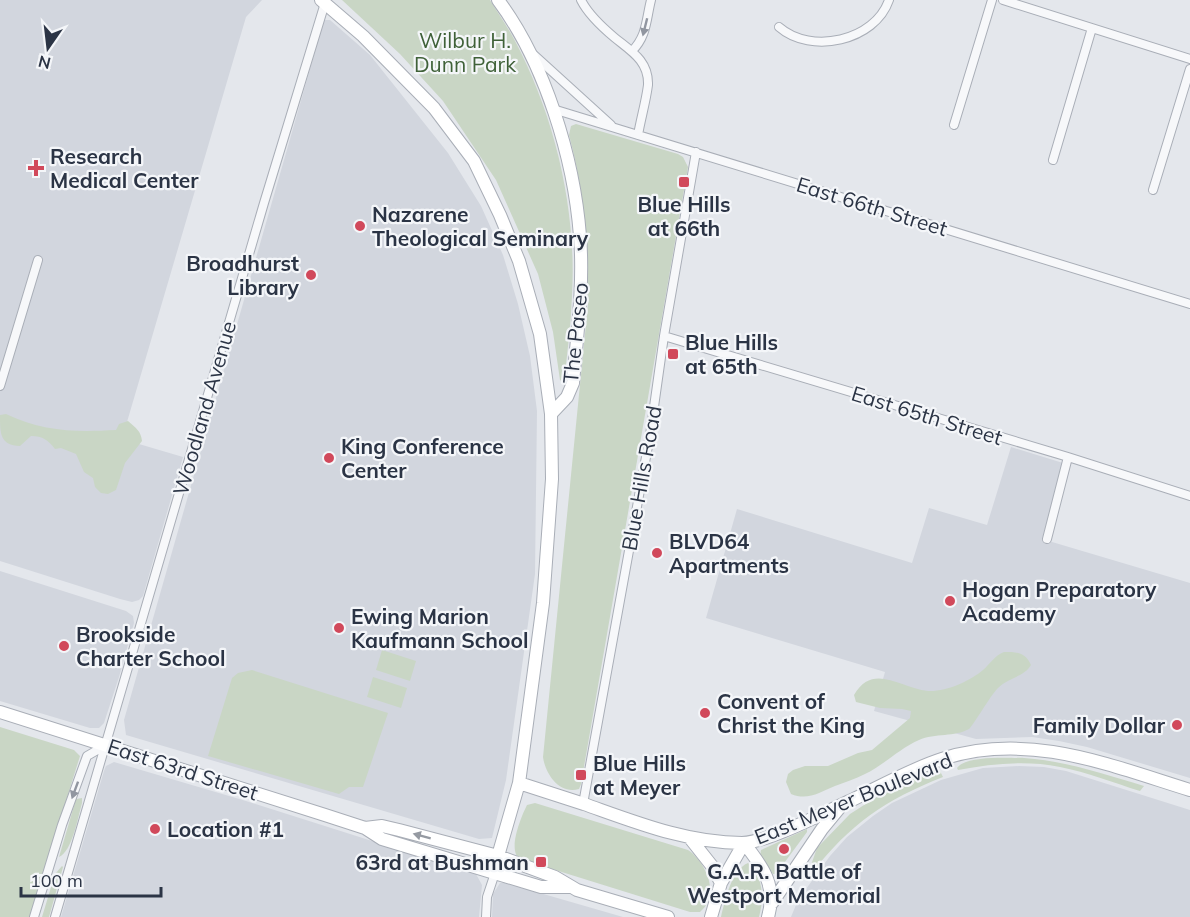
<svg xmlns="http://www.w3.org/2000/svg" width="1190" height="917" font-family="Mulish,sans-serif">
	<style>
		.built { fill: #d2d6de }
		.green { fill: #c9d6c5 }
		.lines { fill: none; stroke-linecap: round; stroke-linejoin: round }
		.minor-casing { stroke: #a9aeb7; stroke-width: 10 }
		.secondary-casing { stroke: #a9aeb7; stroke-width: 14 }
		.minor { stroke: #f7f8fa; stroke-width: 8 }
		.secondary { stroke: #fff; stroke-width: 12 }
		.oneway { fill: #9196a0 }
		.oneway2 { fill: #959aa2 }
		.poi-dot { fill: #d1495b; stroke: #f4f6f9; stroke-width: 2 }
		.labels { text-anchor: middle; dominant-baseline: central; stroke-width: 4.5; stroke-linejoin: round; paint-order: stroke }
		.park-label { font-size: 21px; fill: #3f6138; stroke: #f4f6f9 }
		.poi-label { font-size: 21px; font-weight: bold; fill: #2b3445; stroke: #f4f6f9; text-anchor: start }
		.street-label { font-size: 21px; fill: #2b3445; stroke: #f4f6f9 }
	</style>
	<rect width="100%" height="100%" fill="#e4e7ec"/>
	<!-- built -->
	<path class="built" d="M0,0H262L246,17L122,439L183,457L143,596L139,600L132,602L120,599L0,561Z
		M324,20H330L370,55L448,153L481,206L503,255L518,304L530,356L537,411L535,574L506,780L492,838L479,839L126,735L124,720Z
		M1011,447L1063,463L1042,539L1190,583V778L1087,747L1059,741L1032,737L976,739L874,711L885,672L706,618L737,509L912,563L929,508L987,525Z
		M0,571L126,611L133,616L134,623L119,677L104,723L99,728H90L0,701Z
		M114,762L246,801L476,874L482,885L479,917H61L104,771L106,766Z
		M1019,766L1044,767L1066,771L1190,810V917H791L798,900L830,856L847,837L873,816L892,803L941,780L983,768Z
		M500,883H505L623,917H492L493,894Z"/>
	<!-- green -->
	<path class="green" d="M342,0H490C498,13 507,26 514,39C555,116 577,209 572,296C571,325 567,354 564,383L560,380L553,332L538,274L496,180L443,101L400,54Z
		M576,124L678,154L683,157L688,167L581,784L579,789C559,795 545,773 543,757L588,304C589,246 584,191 569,135L571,126Z
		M6,414C43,432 76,432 116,430L119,424L128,421C136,428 141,431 142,441L125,463L116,490L108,494L101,493L95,487L93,478L84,472L76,454L61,448L55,449C48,440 43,436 31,436L20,446C0,445 0,434 0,415Z
		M382,650L416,661L410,681L376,670Z
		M1004,652C1017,652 1025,652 1031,665C1024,677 1009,677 998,688C990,696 973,726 969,729C955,737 935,733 919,740C900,748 884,765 865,774C855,779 845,782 835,786C820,792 808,801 791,794L786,782L788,774L793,770L805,766H828L858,753L872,750L910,718L911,711L902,709L880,708L856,702L854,695C873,662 900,688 928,691C946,692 970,681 983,670C990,664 995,655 1004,652Z
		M252,670L388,713L363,787H349L339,794L208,756L232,678L238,673Z
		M373,677L407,688L401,708L367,697Z
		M0,727L74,750L80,756L30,917H0Z
		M1024,758C1066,761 1104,774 1144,786L1140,791C1114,783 1087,772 1060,767C1025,760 992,764 958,770L957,768C966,755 1009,758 1024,758Z
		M935,769L940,771L943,777C885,800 850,824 812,873L811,865L817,848L850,814L886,791Z
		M82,798V803C78,817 72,852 59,857L76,799Z
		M535,803L688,850C706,862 721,895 700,912H690L520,859C507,851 521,817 527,805Z
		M807,829V832L779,870L776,874H773L760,856L761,850Z
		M748,863C764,878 764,898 759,917H721C725,901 731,870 748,863Z
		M62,866L63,867L49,917H42L55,874Z"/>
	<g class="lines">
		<!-- minor casing -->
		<g class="minor-casing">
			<path id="minor" d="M581,0C588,14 603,28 615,38C631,51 649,61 648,85C646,101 641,118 638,135
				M1003,0L1190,59
				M779,27C811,55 875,41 889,0
				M632,51C647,36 646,20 651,0
				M534,55L611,125
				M553,109L1190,304
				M954,125L992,0
				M1053,160L1092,28
				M1153,190L1190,69
				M664,336L1068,457L1190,496
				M0,386L38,260
				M1047,539L1068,457
				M583,804L650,435L664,336L696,152
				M34,917L62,825L87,756L106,745
				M55,917L264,203L325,3
				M486,917L487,897L495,873"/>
		</g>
		<!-- secondary casing -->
		<g class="secondary-casing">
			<path id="secondary" d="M321,0L363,36L434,108L474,161L500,215L519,261L540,334L551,414L552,479L543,603L519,783L498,856
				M498,0C545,63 574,158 580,236C584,285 577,335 573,383L567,397L551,414
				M0,712L325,815L365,828L382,839L541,887H571
				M519,783C541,790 562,797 584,804C635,822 687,843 742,843C769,842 825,812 852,800C881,786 911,769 942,759C1028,731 1109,765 1190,790
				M365,828L382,826L399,830L498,856L555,877L577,890L668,917
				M689,837L712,866L721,883
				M744,843C763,867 777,886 768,917
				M772,903L822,829L841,806
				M711,917L721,883L744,843"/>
		</g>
		<!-- minor -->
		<use href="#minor" class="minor"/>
		<!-- secondary -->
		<use href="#secondary" class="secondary"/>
	</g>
	<!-- one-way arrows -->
	<defs><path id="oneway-solid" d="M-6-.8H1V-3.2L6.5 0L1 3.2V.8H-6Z" transform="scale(1.5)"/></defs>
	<g class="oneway">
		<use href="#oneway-solid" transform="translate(645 27) rotate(104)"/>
		<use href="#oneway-solid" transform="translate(75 790) rotate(110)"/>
	</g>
	<use class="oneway2" href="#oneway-solid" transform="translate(422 836) rotate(-165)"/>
	<!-- markers -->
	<g class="poi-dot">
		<path d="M33 159h6v6h6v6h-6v6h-6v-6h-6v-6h6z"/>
		<rect x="678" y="176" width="12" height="12" rx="3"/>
		<circle cx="360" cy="226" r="6"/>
		<circle cx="311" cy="275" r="6"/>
		<rect x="667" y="348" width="12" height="12" rx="3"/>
		<circle cx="329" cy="458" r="6"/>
		<circle cx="657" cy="553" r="6"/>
		<circle cx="950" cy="601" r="6"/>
		<circle cx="339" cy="628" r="6"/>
		<circle cx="64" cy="646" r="6"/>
		<circle cx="705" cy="713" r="6"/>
		<circle cx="1177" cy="725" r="6"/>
		<rect x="575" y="769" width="12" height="12" rx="3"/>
		<circle cx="155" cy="829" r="6"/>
		<circle cx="784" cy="849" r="6"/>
		<rect x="535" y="856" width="12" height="12" rx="3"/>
	</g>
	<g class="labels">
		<!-- park labels -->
		<g class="park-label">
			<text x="465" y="40">Wilbur H.<tspan x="465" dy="24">Dunn Park</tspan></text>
		</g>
		<!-- poi labels -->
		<g class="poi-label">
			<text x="50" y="156">Research<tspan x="50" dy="24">Medical Center</tspan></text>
			<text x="684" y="204" text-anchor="middle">Blue Hills<tspan x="684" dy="24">at 66th</tspan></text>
			<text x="372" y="214">Nazarene<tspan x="372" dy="24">Theological Seminary</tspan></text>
			<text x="299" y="263" text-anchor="end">Broadhurst<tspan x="299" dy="24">Library</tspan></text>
			<text x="685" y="342">Blue Hills<tspan x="685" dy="24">at 65th</tspan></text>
			<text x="341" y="446">King Conference<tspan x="341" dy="24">Center</tspan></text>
			<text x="669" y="541">BLVD64<tspan x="669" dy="24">Apartments</tspan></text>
			<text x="962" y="589">Hogan Preparatory<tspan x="962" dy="24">Academy</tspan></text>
			<text x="351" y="616">Ewing Marion<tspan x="351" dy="24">Kaufmann School</tspan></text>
			<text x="76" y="634">Brookside<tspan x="76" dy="24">Charter School</tspan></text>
			<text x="717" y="701">Convent of<tspan x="717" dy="24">Christ the King</tspan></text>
			<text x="1165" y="725" text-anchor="end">Family Dollar</text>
			<text x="593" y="763">Blue Hills<tspan x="593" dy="24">at Meyer</tspan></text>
			<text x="167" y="829">Location #1</text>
			<text x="529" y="862" text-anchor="end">63rd at Bushman</text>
			<text x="784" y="871" text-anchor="middle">G.A.R. Battle of<tspan x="784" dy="24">Westport Memorial</tspan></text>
		</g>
		<!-- street labels -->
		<g class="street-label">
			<text transform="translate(872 206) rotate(17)">East 66th Street</text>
			<text transform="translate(575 333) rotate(-84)">The Paseo</text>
			<text transform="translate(204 408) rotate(-74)">Woodland Avenue</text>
			<text transform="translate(927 415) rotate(17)">East 65th Street</text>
			<text transform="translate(641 478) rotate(-80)">Blue Hills Road</text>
			<text transform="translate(183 769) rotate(18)">East 63rd Street</text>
			<text transform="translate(853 798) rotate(-22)">East Meyer Boulevard</text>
		</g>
	</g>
	<!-- north arrow -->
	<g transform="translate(48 48) rotate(194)" stroke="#f4f6f9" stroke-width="4.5" paint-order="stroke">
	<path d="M0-4.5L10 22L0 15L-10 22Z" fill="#2b3445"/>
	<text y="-9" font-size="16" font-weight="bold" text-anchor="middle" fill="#2b3445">N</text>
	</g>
	<!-- scale -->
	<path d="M21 887v9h140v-9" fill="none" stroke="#2b3445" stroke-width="3"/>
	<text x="30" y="887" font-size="18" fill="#2b3445" stroke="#f4f6f9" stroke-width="4.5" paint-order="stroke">100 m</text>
</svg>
